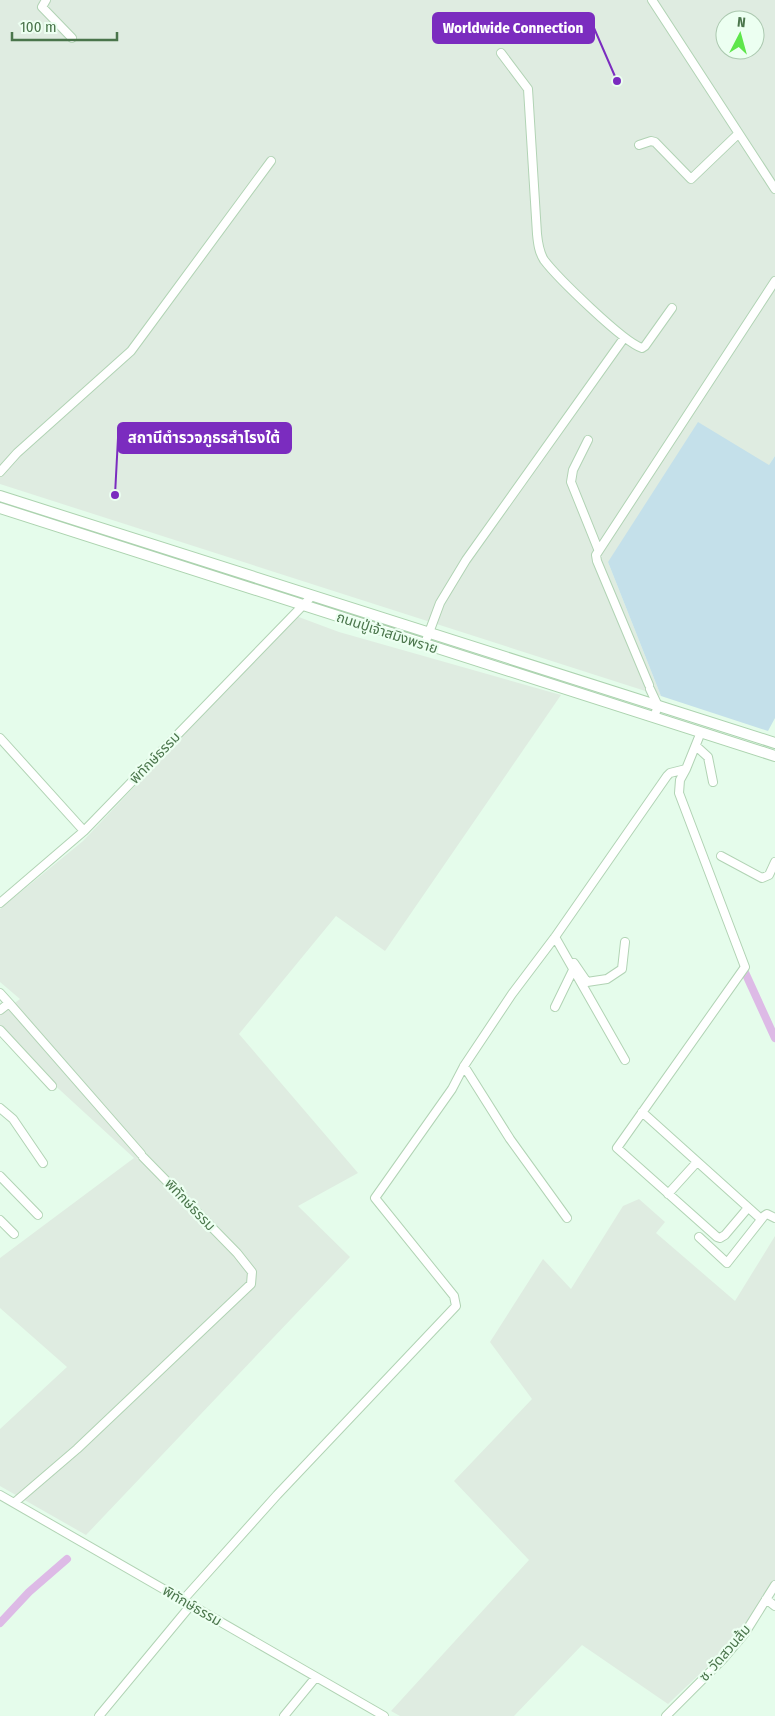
<svg xmlns="http://www.w3.org/2000/svg" width="775" height="1716" font-family="'Fira Sans Condensed','Noto Sans Thai',sans-serif">
	<style>
		.industrial { fill: #dfece1; fill-rule: evenodd }
		.green { fill: #c4e0ea }
		.lines { fill: none; stroke-linecap: round; stroke-linejoin: round }
		.canal { stroke: #ddbae6; stroke-width: 8 }
		.street-casing { stroke: #b1d3b4; stroke-width: 10 }
		.secondary-casing { stroke: #acd3af; stroke-width: 12 }
		.street { stroke: #fff; stroke-width: 8 }
		.secondary { stroke: #fff; stroke-width: 10 }
		.labels { text-anchor: middle; dominant-baseline: central; stroke-width: 4.5; stroke-linejoin: round; paint-order: stroke }
		.street-label { font-size: 14px; fill: #4a754b; stroke: #ecfff1 }
		.leader { fill: none; stroke: #7b2cbf; stroke-width: 2 }
		.callout-dot { fill: #7b2cbf; stroke: #ecfff1; stroke-width: 2 }
		.callout { fill: #7b2cbf; stroke: #7b2cbf; stroke-width: 2 }
		.callout-label { font-size: 15px; text-anchor: middle; font-weight: bold; fill: #fff }
	</style>
	<rect width="100%" height="100%" fill="#e5fceb"/>
	<!-- industrial -->
	<path class="industrial" d="M0,0H775V456L769,465L608,562L661,696L0,484ZM725,20H755V50H725Z
		M296,616L339,632L561,695L385,951L336,916L239,1034L358,1173L298,1206L350,1257L86,1535L0,1486V1429L67,1367L0,1308V1258L134,1158L0,1035V1014L20,999L0,982V909L83,841Z
		M639,1199L665,1222L656,1233L735,1301L775,1236V1581L750,1623L724,1651L668,1704L582,1645L514,1716H400L391,1711L529,1560L454,1481L532,1399L490,1342L543,1259L571,1289L623,1206Z"/>
	<!-- green -->
	<path class="green" d="M698,422L769,465L775,456V718L768,731L661,696L608,562Z"/>
	<g class="lines">
		<!-- canal -->
		<path class="canal" d="M743,968L775,1038
			M0,1623L29,1592L67,1559"/>
		<!-- street casing -->
		<g class="street-casing">
			<path id="street" d="M46,0L42,7L72,38
				M652,0L775,189
				M501,53L528,89L537,234C538,244 539,252 544,260C557,277 623,342 642,348L645,346L672,308
				M639,145L651,141L655,142L691,179L738,134
				M588,440L573,470L571,482L598,549
				M0,472L17,453L131,351L271,161
				M427,638L440,603L466,560L624,338
				M649,685L597,561L596,555L775,281
				M650,689L658,706L654,717
				M0,738L84,831
				M696,746L708,757L713,782
				M686,769L680,780L679,793L745,967L617,1148L717,1237L720,1238L725,1235L747,1209
				M721,856L762,878L769,875L775,862
				M0,903L84,831L312,596
				M555,937L625,1060
				M574,963L587,982L607,979L622,969L625,942
				M0,993L9,1003L0,1010
				M9,1003L141,1154
				M555,1007L573,970
				M0,1030L52,1086
				M464,1066L510,1139L567,1218
				M0,1108L13,1119L43,1163
				M642,1112L761,1219
				M0,1176L38,1215
				M668,1194L697,1162
				M0,1220L14,1234
				M699,1237L727,1263L764,1216L767,1214L775,1218
				M0,1495L384,1716
				M14,1503L77,1449L251,1284L252,1272L237,1253L143,1157
				M766,1599L775,1606
				M183,1600L277,1495L456,1306L454,1296L375,1198L452,1089L464,1066L512,994L555,937L667,776L670,773L686,769L701,732
				M99,1716L191,1605
				M284,1716L316,1677
				M666,1716L723,1659L745,1633L775,1585"/>
		</g>
		<!-- secondary casing -->
		<g class="secondary-casing">
			<path id="secondary" d="M0,496L775,743
				M0,508L775,756"/>
		</g>
		<!-- street -->
		<use href="#street" class="street"/>
		<!-- secondary -->
		<use href="#secondary" class="secondary"/>
	</g>
	<g class="labels">
		<!-- street labels -->
		<g class="street-label">
			<text transform="translate(387 633) rotate(18)">ถนนปู่เจ้าสมิงพราย</text>
			<text transform="translate(155 758) rotate(-46)">พิทักษ์ธรรม</text>
			<text transform="translate(190 1205) rotate(46)">พิทักษ์ธรรม</text>
			<text transform="translate(192 1606) rotate(30)">พิทักษ์ธรรม</text>
			<text transform="translate(725 1653) rotate(-49)">ซ. วัดสวนส้ม</text>
		</g>
	</g>
	<!-- callouts -->
	<path class="leader" d="M617 81L594 28M115 495L118 438"/>
	<g class="callout-dot">
		<circle cx="617" cy="81" r="5"/>
		<circle cx="115" cy="495" r="5"/>
	</g>
	<g class="callout">
		<rect x="433" y="13" width="161" height="30" rx="5"/>
		<rect x="118" y="423" width="173" height="30" rx="5"/>
	</g>
	<g class="callout-label">
		<text x="513" y="33">Worldwide Connection</text>
		<text x="204" y="443">สถานีตำรวจภูธรสำโรงใต้</text>
	</g>
	<!-- north arrow -->
	<g transform="translate(740 35) rotate(6)"><circle r="24" fill="#ecfff1" stroke="#abc8af"/>
	<path d="M0-4L9 19L0 12L-9 19Z" fill="#5ee64b"/>
	<text y="-8" font-size="14" font-weight="bold" text-anchor="middle" fill="#4a754b">N</text>
	</g>
	<!-- scale -->
	<path d="M12 32v8h105v-8" fill="none" stroke="#4a754b" stroke-width="2.5"/>
	<text x="20" y="32" font-size="15" fill="#4a754b" stroke="#ecfff1" stroke-width="4" paint-order="stroke">100 m</text>
</svg>
